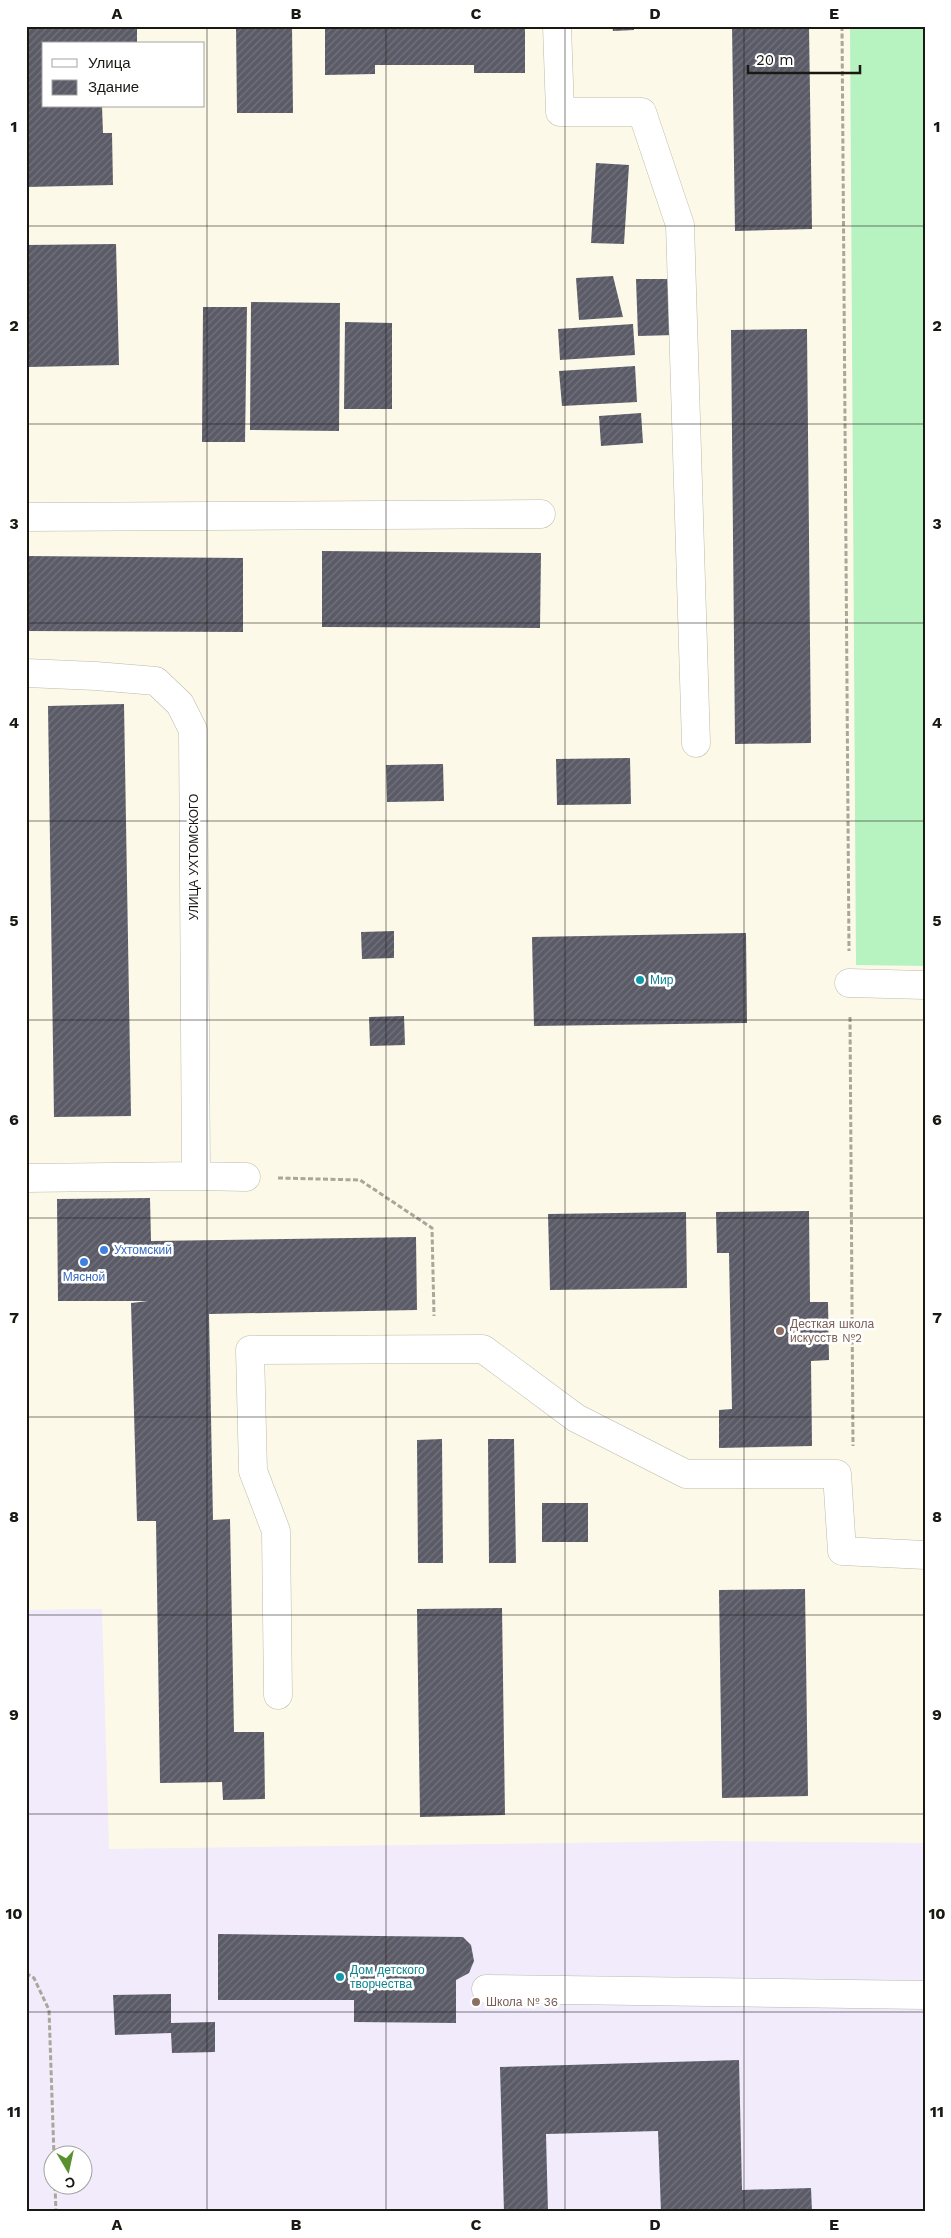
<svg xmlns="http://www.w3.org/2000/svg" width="951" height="2238" font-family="'Work Sans',sans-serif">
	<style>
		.education { fill: #f1ebfc; fill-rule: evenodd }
		.grass { fill: #b7f2c1 }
		.building { fill: url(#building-hatch) }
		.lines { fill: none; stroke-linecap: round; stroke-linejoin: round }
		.minor-casing { stroke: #bcbaab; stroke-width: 29 }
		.path { stroke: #a9a69a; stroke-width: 3; stroke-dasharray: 5 2.5; stroke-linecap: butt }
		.minor { stroke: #fff; stroke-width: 28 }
		.grid { fill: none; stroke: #191813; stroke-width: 1; stroke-opacity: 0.55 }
		.culture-dot { fill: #0f9aa8; stroke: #fff; stroke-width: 2 }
		.shop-dot { fill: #3f7fe0; stroke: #fff; stroke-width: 2 }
		.education-dot { fill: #8d6e63; stroke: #fff; stroke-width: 2 }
		.labels { text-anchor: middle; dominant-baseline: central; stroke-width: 5; stroke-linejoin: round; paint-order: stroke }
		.street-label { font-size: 12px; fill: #191813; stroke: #fff }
		.culture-label { font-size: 12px; fill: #0d838f; stroke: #fff; text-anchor: start }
		.shop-label { font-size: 12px; fill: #366cbe; stroke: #fff; text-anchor: start }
		.education-label { font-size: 12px; fill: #785e54; stroke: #fff; text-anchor: start }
		.neatline { fill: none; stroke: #191813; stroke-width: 2 }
		.grid-label { font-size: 16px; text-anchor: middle; font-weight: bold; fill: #191813 }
	</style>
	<defs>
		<pattern id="building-hatch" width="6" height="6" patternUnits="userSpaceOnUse" patternTransform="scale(1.25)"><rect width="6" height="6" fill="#5b5b68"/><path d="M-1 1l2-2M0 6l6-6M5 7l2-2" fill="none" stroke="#73737c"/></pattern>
	</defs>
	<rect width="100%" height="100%" fill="#fcf9e9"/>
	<!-- education -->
	<path class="education" d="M102,1609L109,1849L714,1841L925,1843V2212H26V1610ZM52,2156H82V2186H52Z"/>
	<!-- grass -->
	<path class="grass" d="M850,26H925V966L856,965Z"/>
	<!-- building -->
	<path class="building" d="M26,26H137V44H44V106H102L103,133H112L113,185L27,187Z
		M236,26H292L293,113H237Z
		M325,26H525V73H474V65H375V74L325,75Z
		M612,26H634V30L613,31Z
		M732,26H809L812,229L735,231Z
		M596,163L629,165L624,244L591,243Z
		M116,244L119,365L29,367L27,245Z
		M613,276L623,317L579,320L576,278Z
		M636,279H672L675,335L638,336Z
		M251,302L340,303L339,431L250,430Z
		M203,307H247L245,442H202Z
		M345,322L392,323V409H344Z
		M633,324L635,355L560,360L558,329Z
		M807,329L811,743L735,744L731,330Z
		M635,366L637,402L562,406L559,371Z
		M641,413L643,443L601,446L599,416Z
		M322,551L541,553L540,628L322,627Z
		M26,556L243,558V632L26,631Z
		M124,704L131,1116L54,1117L48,706Z
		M630,758L631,804L557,805L556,759Z
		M443,764L444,801L387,802L386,765Z
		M394,931V958L362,959L361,932Z
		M746,933L747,1023L534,1026L532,937Z
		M404,1016L405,1045L370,1046L369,1017Z
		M150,1198L151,1241L416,1237L417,1310L209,1314L213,1520L230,1519L234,1732H264L265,1799L223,1800L222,1782L160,1783L156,1521H137L131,1303L148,1301H58L57,1199Z
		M809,1211L810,1302H828L829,1360L811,1361L812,1446L719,1448V1410L732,1409L729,1253H717L716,1212Z
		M686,1212L687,1288L550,1290L548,1214Z
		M442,1439L443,1563H418L417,1440Z
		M488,1439H514L516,1563H489Z
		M542,1503H588V1542H542Z
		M805,1589L808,1796L722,1798L719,1590Z
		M502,1608L505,1815L420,1817L417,1609Z
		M218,1934L463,1937L471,1945L474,1961L469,1973L456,1980V2023L354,2022V2000H218Z
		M171,1994V2023L215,2022V2052L172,2053L171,2033L115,2035L113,1995Z
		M739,2060L742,2190L811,2188L812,2212H661L658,2131L546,2134L548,2212H504L500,2067Z"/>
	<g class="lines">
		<!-- minor casing -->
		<g class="minor-casing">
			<path id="minor" d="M557,26L560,112H642L680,225L696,743
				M26,517L541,514
				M26,673L96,676L156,681L180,704L193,730L196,1176
				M849,983L925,985
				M26,1178L196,1176L246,1177
				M278,1695L276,1531L253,1471L250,1350L483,1349L576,1418L686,1474H837L842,1551L925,1555
				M486,1989L925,1995"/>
		</g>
		<!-- path -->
		<path class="path" d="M842,26L849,951
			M850,1017L853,1446
			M278,1178L360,1180L432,1228L434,1316
			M26,1973L34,1978L49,2010L54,2156
			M55,2186L56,2212"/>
		<!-- minor -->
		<use href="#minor" class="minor"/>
	</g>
	<!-- grid -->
	<path class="grid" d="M207,26V2212M386,26V2212M565,26V2212M744,26V2212M26,226H925M26,424H925M26,623H925M26,821H925M26,1020H925M26,1218H925M26,1417H925M26,1615H925M26,1814H925M26,2012H925"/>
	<!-- markers -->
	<g class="culture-dot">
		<circle cx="640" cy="980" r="5"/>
		<circle cx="340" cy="1977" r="5"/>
	</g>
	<g class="shop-dot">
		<circle cx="104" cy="1250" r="5"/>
		<circle cx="84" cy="1262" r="5"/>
	</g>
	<g class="education-dot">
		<circle cx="780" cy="1331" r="5"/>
		<circle cx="476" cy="2002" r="5"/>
	</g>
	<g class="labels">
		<!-- street labels -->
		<g class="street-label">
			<text transform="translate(194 857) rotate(-90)">УЛИЦА УХТОМСКОГО</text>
		</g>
		<!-- culture labels -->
		<g class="culture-label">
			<text x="650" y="980">Мир</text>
			<text x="350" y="1970">Дом детского<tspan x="350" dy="14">творчества</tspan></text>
		</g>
		<!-- shop labels -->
		<g class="shop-label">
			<text x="114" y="1250">Ухтомский</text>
			<text x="84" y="1277" text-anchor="middle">Мясной</text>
		</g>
		<!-- education labels -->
		<g class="education-label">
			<text x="790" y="1324">Десткая школа<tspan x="790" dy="14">искусств №2</tspan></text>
			<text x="486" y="2002">Школа № 36</text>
		</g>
	</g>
	<!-- border -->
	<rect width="951" height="2238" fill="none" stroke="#ffffff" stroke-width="55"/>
	<!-- legend -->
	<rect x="42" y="42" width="162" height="65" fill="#ffffff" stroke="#a3a3a1"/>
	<rect x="52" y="59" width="25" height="8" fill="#ffffff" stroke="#a3a3a1"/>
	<text x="88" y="68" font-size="15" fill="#191813">Улица</text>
	<rect x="52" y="80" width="25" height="15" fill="url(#building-hatch)" stroke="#a3a3a1"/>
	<text x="88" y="92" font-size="15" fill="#191813">Здание</text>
	<!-- north arrow -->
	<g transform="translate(68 2170) rotate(171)"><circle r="24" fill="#ffffff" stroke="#a3a3a1"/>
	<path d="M0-4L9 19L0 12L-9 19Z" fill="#58902d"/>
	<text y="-8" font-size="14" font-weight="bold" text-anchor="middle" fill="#191813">С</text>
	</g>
	<!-- scale -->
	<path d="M748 65v8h112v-8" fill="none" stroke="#191813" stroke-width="2.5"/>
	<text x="756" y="65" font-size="15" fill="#191813" stroke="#ffffff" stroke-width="4" paint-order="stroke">20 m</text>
	<rect x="28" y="28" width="896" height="2182" class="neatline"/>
	<g class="grid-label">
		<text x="117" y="19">A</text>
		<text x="296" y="19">B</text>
		<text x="476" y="19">C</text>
		<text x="655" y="19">D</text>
		<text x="834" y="19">E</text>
		<text x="14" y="132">1</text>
		<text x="937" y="132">1</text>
		<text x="14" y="331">2</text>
		<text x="937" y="331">2</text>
		<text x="14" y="529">3</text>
		<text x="937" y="529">3</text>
		<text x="14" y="728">4</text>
		<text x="937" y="728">4</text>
		<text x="14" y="926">5</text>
		<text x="937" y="926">5</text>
		<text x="14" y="1125">6</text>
		<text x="937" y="1125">6</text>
		<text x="14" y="1323">7</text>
		<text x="937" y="1323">7</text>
		<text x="14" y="1522">8</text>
		<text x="937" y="1522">8</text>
		<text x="14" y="1720">9</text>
		<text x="937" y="1720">9</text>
		<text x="14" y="1919">10</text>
		<text x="937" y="1919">10</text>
		<text x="14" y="2117">11</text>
		<text x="937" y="2117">11</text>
		<text x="117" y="2230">A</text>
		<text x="296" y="2230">B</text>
		<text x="476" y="2230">C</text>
		<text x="655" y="2230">D</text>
		<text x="834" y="2230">E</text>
	</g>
</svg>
